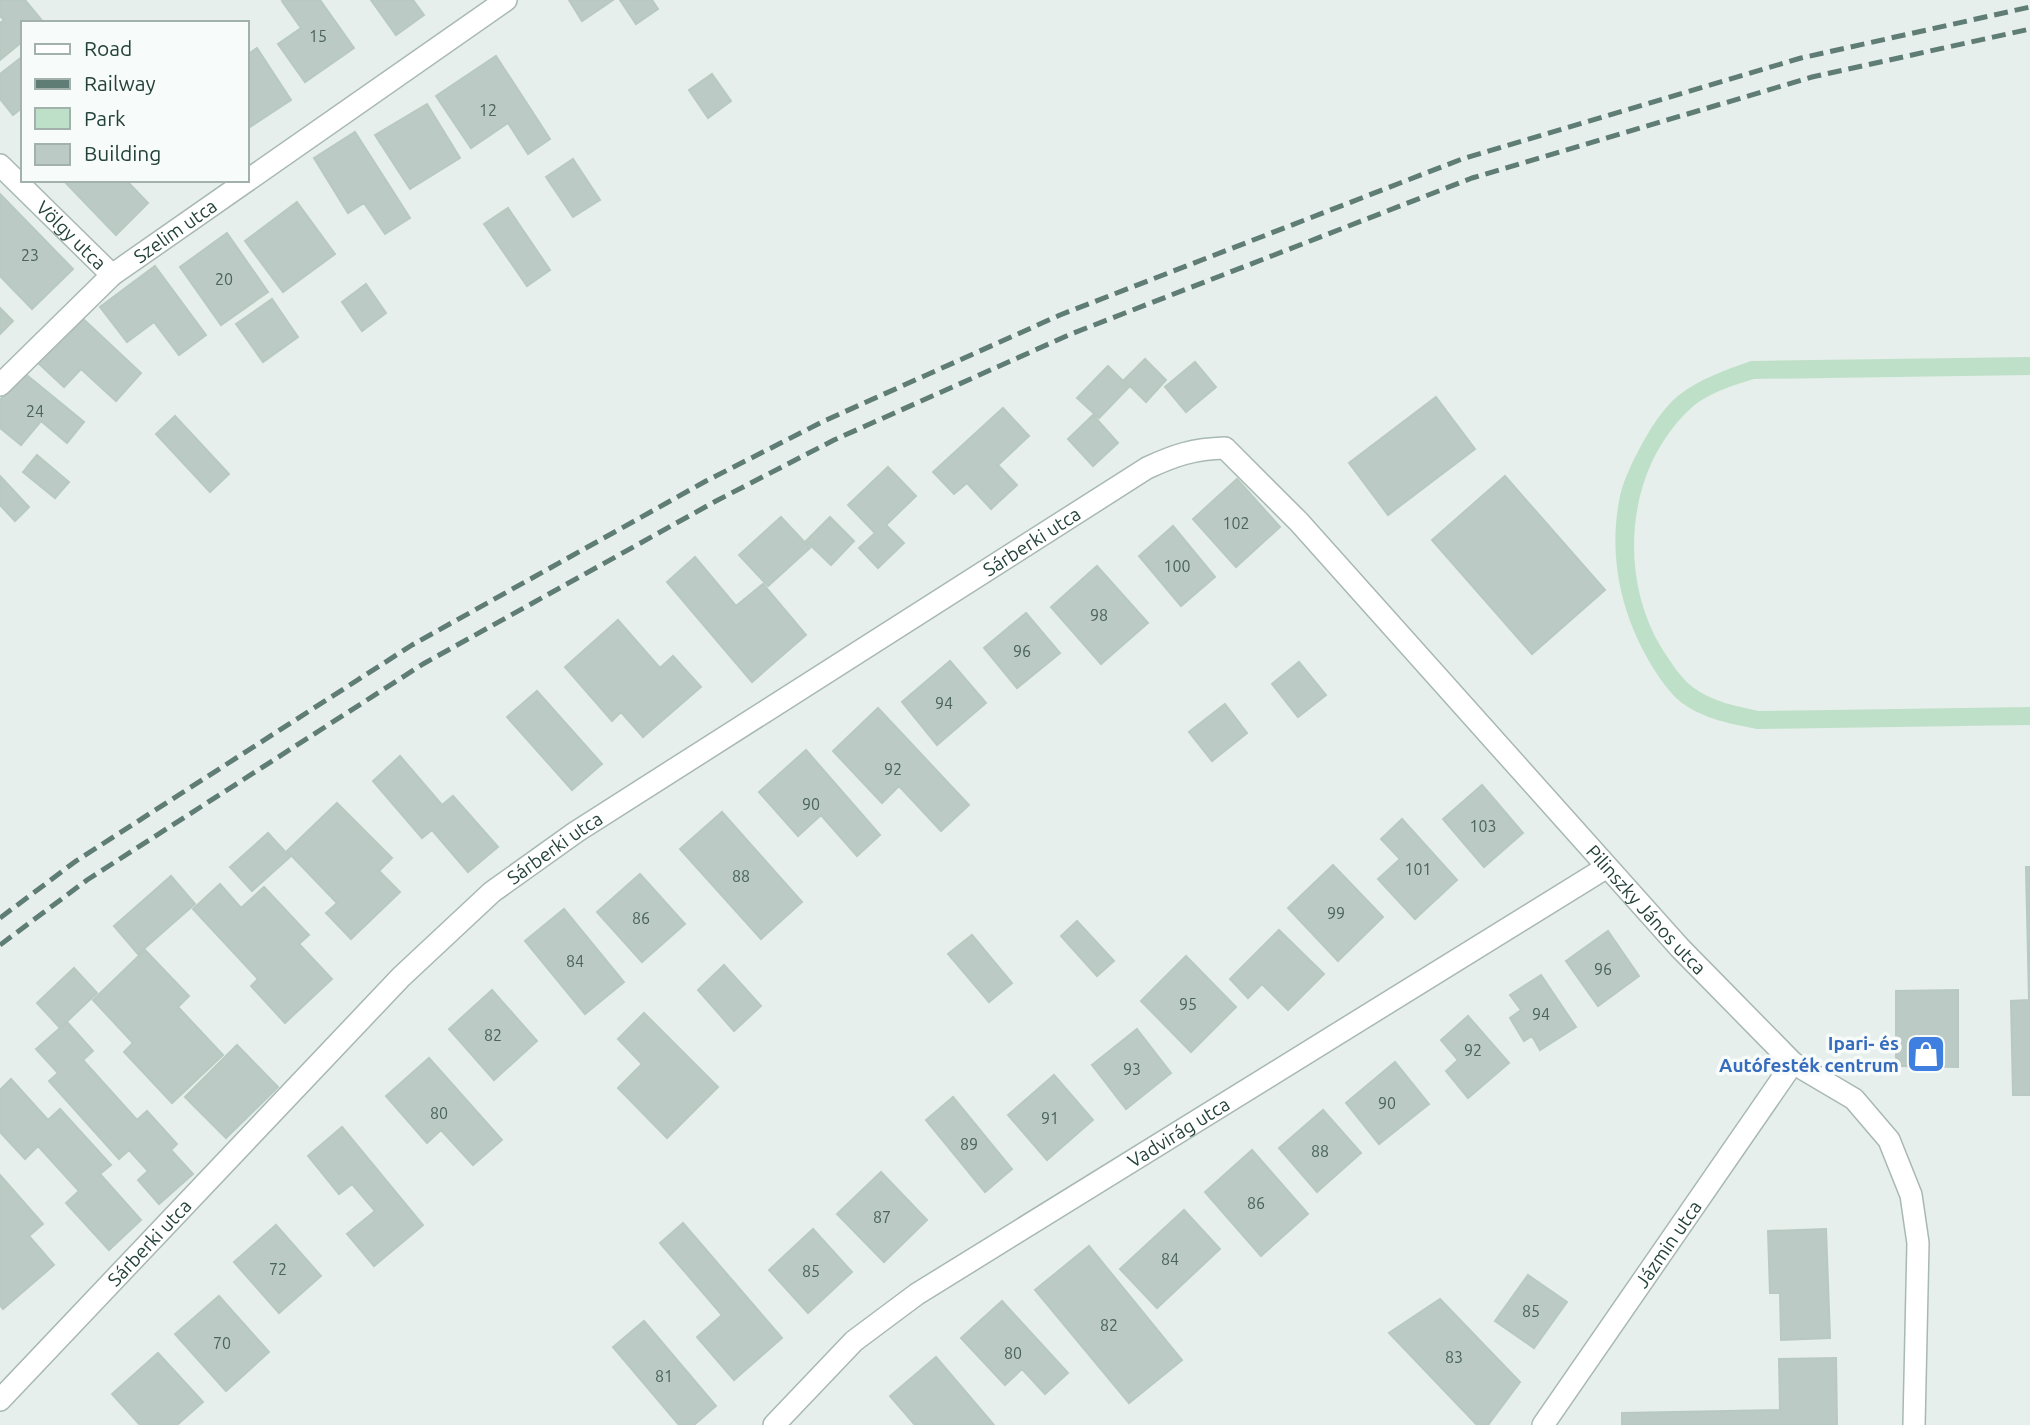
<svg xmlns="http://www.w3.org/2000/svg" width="2030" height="1425" font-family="Ubuntu,sans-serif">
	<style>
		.green { fill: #bfe0c8 }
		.building { fill: #bbcac4; stroke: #b8c9c2; stroke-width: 2 }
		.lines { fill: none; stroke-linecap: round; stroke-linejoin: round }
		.minor-casing { stroke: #a8b8b2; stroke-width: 24 }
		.minor { stroke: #fff; stroke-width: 21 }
		.rail { stroke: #5f7d75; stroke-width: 5; stroke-dasharray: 14 7; stroke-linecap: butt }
		.labels { text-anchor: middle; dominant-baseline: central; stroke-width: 7; stroke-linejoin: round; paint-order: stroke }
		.number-label { font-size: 16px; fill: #4a645c }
		.street-label { font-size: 19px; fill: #24423a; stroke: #f7fbf9 }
		.shop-label { font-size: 19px; font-weight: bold; fill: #366cbe; stroke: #f7fbf9; text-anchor: end }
	</style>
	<rect width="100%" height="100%" fill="#e6efeb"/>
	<!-- green -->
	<path class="green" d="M2030,357V375L1754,379C1731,386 1705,394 1688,411C1626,471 1618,575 1661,647C1670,661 1681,679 1694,688C1713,702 1736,706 1759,711L2030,707V725L1757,729C1731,724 1704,719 1682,703C1669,693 1657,675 1649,661C1620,611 1608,553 1620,496C1624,478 1634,459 1643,442C1652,426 1664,407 1679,395C1700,379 1725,370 1751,361Z"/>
	<!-- building -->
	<path class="building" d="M0,0H25L44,23H23V41L0,60V23L4,20L0,16Z
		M284,0H320L354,48L305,82L278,44L301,28L282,1Z
		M371,0H413L424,15L396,35Z
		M569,0H613L582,21Z
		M620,0H652L658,9L636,24Z
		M257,48L291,100L247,129V55Z
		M23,56V107L13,115L0,99V74Z
		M496,56L550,139L528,154L508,123L471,148L436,96Z
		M712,74L731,101L708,118L689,90Z
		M427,104L460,158L410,189L375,135Z
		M355,132L410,218L385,234L364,203L348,213L314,158Z
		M573,159L600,200L573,217L546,177Z
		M63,180H126L148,203L116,235Z
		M0,194L73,269L32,309L0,276Z
		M297,202L335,254L283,292L245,241Z
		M508,208L550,270L527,286L484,224Z
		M227,233L268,292L221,325L180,267Z
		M155,266L206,335L179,355L154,322L127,342L100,307Z
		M366,284L386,313L362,331L342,302Z
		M272,299L298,337L263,362L236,324Z
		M0,308L13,321L0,334Z
		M79,315L141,373L116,401L81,369L64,387L36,361Z
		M1145,359L1166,380L1146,402L1124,380Z
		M1195,362L1216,387L1186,412L1165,387Z
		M1108,366L1129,387L1099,418L1077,398Z
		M23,372L84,422L67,443L41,421L21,445L0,428V400Z
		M1436,397L1475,449L1388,515L1349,463Z
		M1003,408L1029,436L998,465L1017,485L991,509L967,483L954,494L933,472Z
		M1093,415L1118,443L1093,466L1068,439Z
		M175,416L229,474L210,492L156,434Z
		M37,455L69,482L55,498L23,472Z
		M888,467L916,496L886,525L904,543L878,568L859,548L875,533L848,505Z
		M0,476L29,507L15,521L0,505Z
		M1505,476L1605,590L1532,654L1432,540Z
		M1237,479L1280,527L1236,567L1193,519Z
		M781,517L810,548L768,586L739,555Z
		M830,517L854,541L831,565L806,541Z
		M1173,526L1215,577L1181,606L1139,556Z
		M695,557L736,606L763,584L806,635L752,682L667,582Z
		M1097,566L1148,623L1101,664L1051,607Z
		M1026,613L1060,653L1017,688L984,648Z
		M618,620L660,668L673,656L701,687L643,737L621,712L612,721L565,667Z
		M950,661L986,703L937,745L902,702Z
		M1299,662L1326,695L1298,717L1272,684Z
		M537,691L602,764L572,790L507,717Z
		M1225,704L1247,733L1212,761L1189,732Z
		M878,708L969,805L941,831L899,786L882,803L833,751Z
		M806,750L880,835L857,856L821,815L798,836L759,792Z
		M400,756L442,805L453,796L498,847L468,872L432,830L422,838L373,781Z
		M1482,785L1523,833L1484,867L1443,819Z
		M337,803L392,858L379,871L400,892L351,939L326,913L337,903L287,851Z
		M722,812L802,902L761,939L680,849Z
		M1402,819L1457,880L1415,919L1378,879L1400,859L1381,839Z
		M268,833L290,857L252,891L230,867Z
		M1333,865L1383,917L1338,961L1288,908Z
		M2026,867H2030V1095H2013L2011,1001L2029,1000Z
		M640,874L685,924L642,962L597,912Z
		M171,876L195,904L138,954L114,926Z
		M220,884L241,908L264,887L309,935L299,944L332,979L285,1023L251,986L258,979L193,909Z
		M564,909L624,982L585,1014L525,941Z
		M1077,921L1114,961L1097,976L1061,936Z
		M1279,930L1324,974L1288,1010L1262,984L1248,998L1230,979Z
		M1608,931L1639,976L1598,1006L1566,961Z
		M972,935L1012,983L989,1002L948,954Z
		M145,950L189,996L178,1007L223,1055L172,1103L124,1052L133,1043L93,1000Z
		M1186,956L1236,1007L1191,1052L1141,1001Z
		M724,965L761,1006L734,1031L698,990Z
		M74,968L97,993L60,1028L37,1003Z
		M1541,975L1576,1027L1540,1050L1532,1036L1524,1041L1510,1018L1521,1010L1510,995Z
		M492,990L537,1041L494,1080L449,1029Z
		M1958,990V1067L1896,1066V991Z
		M644,1013L718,1087L667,1138L618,1088L642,1064L618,1039Z
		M1468,1016L1509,1063L1468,1098L1446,1071L1458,1060L1441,1040Z
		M67,1022L93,1051L83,1060L137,1120L147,1111L177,1144L171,1150L193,1174L159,1204L138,1180L148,1171L129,1150L119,1159L49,1081L58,1073L36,1049Z
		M1137,1029L1171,1073L1126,1109L1092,1065Z
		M237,1045L278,1087L226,1138L185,1097Z
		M429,1058L502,1140L473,1165L441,1130L427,1143L386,1096Z
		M1395,1062L1429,1104L1379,1144L1346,1103Z
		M1054,1075L1093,1120L1047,1160L1008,1115Z
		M11,1079L48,1120L60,1109L111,1165L100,1174L141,1220L109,1250L66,1203L79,1191L38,1146L25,1159L0,1132V1090Z
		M953,1097L1012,1169L985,1192L926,1120Z
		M1323,1110L1361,1153L1317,1192L1279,1148Z
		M342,1127L423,1225L374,1266L347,1234L375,1211L352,1184L339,1194L308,1156Z
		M1252,1150L1308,1214L1261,1256L1205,1192Z
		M881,1172L927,1220L884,1262L837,1214Z
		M0,1175L43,1224L29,1236L54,1265L3,1309L0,1305Z
		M1184,1210L1220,1249L1157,1308L1120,1269Z
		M683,1223L782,1338L734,1380L697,1337L722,1315L660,1243Z
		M276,1225L321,1276L279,1313L234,1262Z
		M813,1229L852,1272L808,1313L769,1270Z
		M1826,1229L1830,1338L1781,1340L1780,1293H1770L1768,1231Z
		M1089,1246L1182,1360L1129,1403L1035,1290Z
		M1528,1275L1567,1302L1534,1348L1495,1321Z
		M219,1296L269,1352L226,1391L175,1334Z
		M1440,1299L1520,1382L1488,1425H1477L1389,1333Z
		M1002,1301L1068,1373L1045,1394L1022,1369L1005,1385L961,1338Z
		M644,1321L716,1406L694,1425H679L613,1347Z
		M158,1353L203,1402L177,1425H140L112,1394Z
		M936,1357L994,1425H915L890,1396Z
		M1836,1358L1837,1425H1622V1413L1780,1410L1779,1359Z"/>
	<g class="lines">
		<!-- minor casing -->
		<g class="minor-casing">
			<g id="minor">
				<path id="s1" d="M0,165L112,275"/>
				<path id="s2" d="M0,385L112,275L506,0"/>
				<path id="s3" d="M0,1400L401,977L492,892L576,832L1147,468C1175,455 1193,449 1225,448L1299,522L1680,948L1793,1063L1854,1099L1889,1140L1911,1195L1918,1243L1914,1425"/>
				<path id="s4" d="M774,1425L854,1341L917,1294L1607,867"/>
				<path id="s5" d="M1543,1425L1793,1063"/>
			</g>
		</g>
		<!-- minor -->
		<use href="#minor" class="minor"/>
		<!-- rail -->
		<path class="rail" d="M0,918L76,861L412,645L706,481L824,421L1060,315L1462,159L1801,58L2030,7
			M0,945L87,880L423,664L716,501L834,440L1071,334L1472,178L1812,77L2030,29"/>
	</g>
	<!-- icons -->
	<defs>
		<g id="shop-square" transform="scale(2.0125)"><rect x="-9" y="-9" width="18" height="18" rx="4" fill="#3f7fe0" stroke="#f7fbf9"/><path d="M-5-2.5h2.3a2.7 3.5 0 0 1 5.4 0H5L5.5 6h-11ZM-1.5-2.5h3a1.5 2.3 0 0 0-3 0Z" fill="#fff"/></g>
	</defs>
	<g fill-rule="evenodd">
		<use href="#shop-square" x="1926" y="1054"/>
	</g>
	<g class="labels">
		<!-- number labels -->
		<g class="number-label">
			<text x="318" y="36">15</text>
			<text x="488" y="110">12</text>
			<text x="30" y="255">23</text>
			<text x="224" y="279">20</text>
			<text x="35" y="411">24</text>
			<text x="1236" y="523">102</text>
			<text x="1177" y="566">100</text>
			<text x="1099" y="615">98</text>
			<text x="1022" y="651">96</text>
			<text x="944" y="703">94</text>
			<text x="893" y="769">92</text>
			<text x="811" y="804">90</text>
			<text x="1483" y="826">103</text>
			<text x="1418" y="869">101</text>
			<text x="741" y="876">88</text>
			<text x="1336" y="913">99</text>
			<text x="641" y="918">86</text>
			<text x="575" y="961">84</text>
			<text x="1603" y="969">96</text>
			<text x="1188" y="1004">95</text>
			<text x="1541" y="1014">94</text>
			<text x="493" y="1035">82</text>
			<text x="1473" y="1050">92</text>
			<text x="1132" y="1069">93</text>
			<text x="1387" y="1103">90</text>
			<text x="439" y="1113">80</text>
			<text x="1050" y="1118">91</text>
			<text x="969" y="1144">89</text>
			<text x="1320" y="1151">88</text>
			<text x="1256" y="1203">86</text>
			<text x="882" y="1217">87</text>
			<text x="1170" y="1259">84</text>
			<text x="278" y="1269">72</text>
			<text x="811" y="1271">85</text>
			<text x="1531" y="1311">85</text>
			<text x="1109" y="1325">82</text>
			<text x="222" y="1343">70</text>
			<text x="1013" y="1353">80</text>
			<text x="1454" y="1357">83</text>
			<text x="664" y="1376">81</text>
		</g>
		<!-- street labels -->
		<g class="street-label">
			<text stroke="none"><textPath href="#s2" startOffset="234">Szelim utca</textPath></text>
			<text stroke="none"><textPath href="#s1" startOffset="100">Völgy utca</textPath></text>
			<text stroke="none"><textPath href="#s3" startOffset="1351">Sárberki utca</textPath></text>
			<text stroke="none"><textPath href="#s3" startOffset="784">Sárberki utca</textPath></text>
			<text stroke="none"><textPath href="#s3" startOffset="2194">Pilinszky János utca</textPath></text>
			<text stroke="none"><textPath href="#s4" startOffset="502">Vadvirág utca</textPath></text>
			<text stroke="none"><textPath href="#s3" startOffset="217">Sárberki utca</textPath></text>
			<text stroke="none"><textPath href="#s5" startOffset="220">Jázmin utca</textPath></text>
		</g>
		<!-- shop labels -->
		<g class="shop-label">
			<text x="1899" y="1043">Ipari- és<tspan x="1899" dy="22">Autófesték centrum</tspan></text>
		</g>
	</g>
	<!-- legend -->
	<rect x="21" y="21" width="228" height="161" fill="#f7fbf9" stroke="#a3b1ad" stroke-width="2"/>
	<rect x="35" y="44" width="35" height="10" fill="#ffffff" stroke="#a3b1ad" stroke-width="2"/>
	<text x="84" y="56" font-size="21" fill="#24423a">Road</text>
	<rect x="35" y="79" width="35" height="10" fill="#5f7d75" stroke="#a3b1ad" stroke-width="2"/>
	<text x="84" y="91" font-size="21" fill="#24423a">Railway</text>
	<rect x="35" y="108" width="35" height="21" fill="#bfe0c8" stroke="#a3b1ad" stroke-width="2"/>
	<text x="84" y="126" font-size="21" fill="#24423a">Park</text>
	<rect x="35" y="144" width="35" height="21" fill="#bbcac4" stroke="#a3b1ad" stroke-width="2"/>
	<text x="84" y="161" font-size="21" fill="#24423a">Building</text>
</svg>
